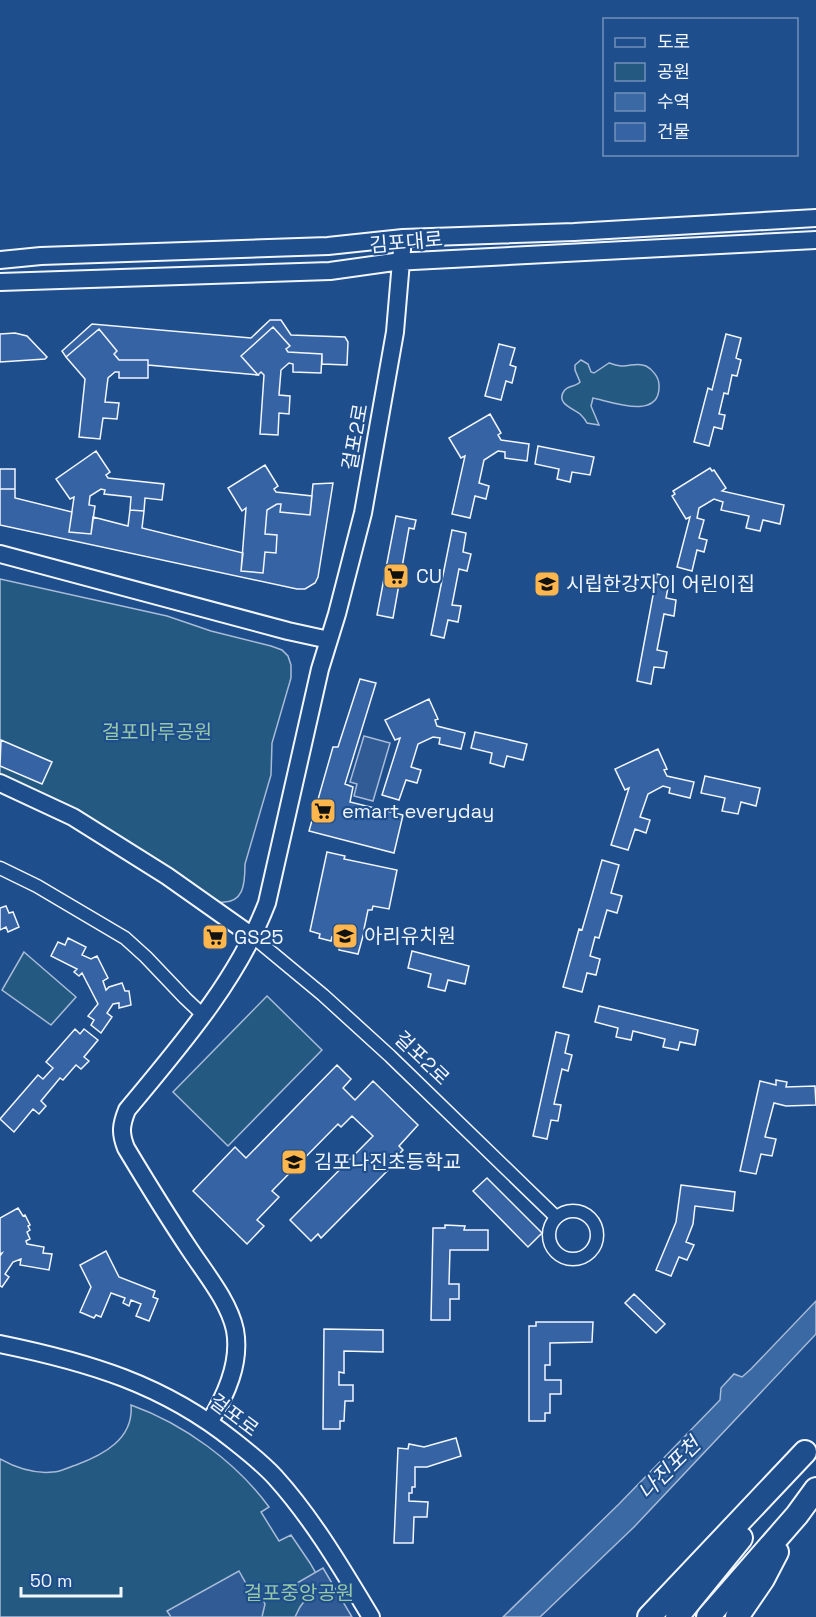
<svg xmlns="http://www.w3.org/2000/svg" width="816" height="1617" font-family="'Space Grotesk','Noto Sans KR',sans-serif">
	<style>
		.green { fill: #245a82; stroke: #a8bbd7; stroke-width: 1.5 }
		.parking { fill: #305b95; stroke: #a8bbd7; stroke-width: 1.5 }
		.water { fill: #3b69a3; stroke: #a8bbd7; stroke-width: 1.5 }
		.building { fill: #3563a3; stroke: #f2f6ff; stroke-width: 1.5 }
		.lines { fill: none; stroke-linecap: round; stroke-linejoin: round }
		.street-casing { stroke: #f2f6ff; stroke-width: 15 }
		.secondary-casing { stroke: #f2f6ff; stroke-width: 20 }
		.highway-casing { stroke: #f2f6ff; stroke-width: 26 }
		.street { stroke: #1f4e8c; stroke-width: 12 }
		.secondary { stroke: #1f4e8c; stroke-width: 16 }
		.highway { stroke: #1f4e8c; stroke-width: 22 }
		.labels { text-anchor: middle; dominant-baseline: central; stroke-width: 4.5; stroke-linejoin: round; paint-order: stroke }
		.street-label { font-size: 20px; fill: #f2f6ff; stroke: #1f4e8c }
		.poi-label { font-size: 20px; fill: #f2f6ff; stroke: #1f4e8c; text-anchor: start }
		.park-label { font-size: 20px; fill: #97c8a6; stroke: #1f4e8c }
		.water-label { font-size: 21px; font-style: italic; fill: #f2f6ff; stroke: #1f4e8c }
	</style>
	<rect width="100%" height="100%" fill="#1f4e8c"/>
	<!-- green -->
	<path class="green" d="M581,360L588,364L591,372L594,373L609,363C613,364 618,366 623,366C631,366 638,362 646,366C652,369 659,377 659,385C661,421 612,402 593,398L591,406L599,425L587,423C586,421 583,417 581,415C575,409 555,404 564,391C568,385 576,387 580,382L575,370V365Z
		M0,579L167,616L211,631L271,646L282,650L288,656L291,665V678L272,743L271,775L245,864C245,884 244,905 218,902L0,776Z
		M24,952L76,997L51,1025L2,990Z
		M267,996L322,1050L228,1146L173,1092Z
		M131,1405C184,1424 236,1462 269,1507L261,1512L279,1541L291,1535L310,1563L341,1617H0V1459C16,1468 34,1474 53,1472C61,1472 69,1467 76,1465C103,1455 134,1439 131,1405Z"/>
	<!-- parking -->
	<path class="parking" d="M364,736L390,743L373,801L354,796L357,784L350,782Z
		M323,1568L352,1617H295L300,1607L306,1599L297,1583Z
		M239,1571L248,1587L258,1590L265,1604L262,1617H171L167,1611Z"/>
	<!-- water -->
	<path class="water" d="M816,1301V1334L634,1527L540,1617H503L619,1504L720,1400L721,1388L734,1374L742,1377L751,1369Z"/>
	<!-- building -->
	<path class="building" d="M270,320H281L291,335L345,337L348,342L347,365L322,364V354L288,352L286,349L290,346L273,327L241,356L258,375L148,365V360H119L114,354L117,351L99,329L66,357L62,351L92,324L251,338Z
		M273,327L290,346L286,349L288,352L322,354L321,373L293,372V364L289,363L281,370L279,395L290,396L289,414L279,413L278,435L260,434L264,375L261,372L258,375L241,356Z
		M99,329L117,351L114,354L119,360H148V378H119V372H115L108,378L105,402L119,403L117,419L103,418L100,439L79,437L85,379L66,357Z
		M15,333L27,336L47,357L45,359L0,362V334Z
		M726,334L741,338L736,358L741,360L737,376L732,375L728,394L724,393L719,414L725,415L722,429L714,427L709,446L694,442L708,388L712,390Z
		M499,344L515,348L510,365L516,367L512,383L506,381L501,400L485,396Z
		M490,414L501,433L498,435L501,440L529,444L527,461L505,458V452L498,451L484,460L479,483L489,486L486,499L475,496L470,518L452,514L465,456L461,458L449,438Z
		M538,446L594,457L590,475L572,472L570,482L557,479L559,469L535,464Z
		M96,451L110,472L106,475L108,478L164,484L162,500L145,498L144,511L130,510L131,497L104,494L105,490L101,489L90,496L89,505L95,506L91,534L69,532L74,497L70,499L56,479Z
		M265,465L278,486L274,489L276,492L312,496L310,515L280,512L281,504H277L267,510L265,534L277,535L276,553L265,552L263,573L241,571L246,508L242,511L228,488Z
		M710,468L712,471L714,470L726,488L722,491L784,505L780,524L763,520L760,531L746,528L749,516L721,510L723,502L714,499L699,508L697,518L704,520L699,538L707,540L704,552L697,550L692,571L677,567L690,517L686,519L672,496L675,494L673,491Z
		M0,469H15V489H0Z
		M333,483L318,577L315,583L305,589H297L0,525V489H15V498L72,512L69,532L91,534L93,517L128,526L130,510L144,511L142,528L243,553L241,571L263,573L265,552L276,553L277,535L265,534L267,510L277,504H281L280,512L310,515L313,484Z
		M396,516L416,520L414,529L409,528L393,618L377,615Z
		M452,530L466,533L463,552L471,554L467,571L459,569L452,605L461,606L458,622L448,620L444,638L431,635Z
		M657,574L670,577L666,598L676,600L674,616L664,614L657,650L667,652L664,668L654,667L651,684L637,681Z
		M360,679L376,683L345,784L353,787L350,802L403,815L394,853L309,831L333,747H338Z
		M429,699L438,719L435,720L437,726L465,733L461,749L439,744L440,738L433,737L418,744L411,767L421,770L417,783L406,780L399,800L382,795L400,738L395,740L385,720Z
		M475,732L527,744L523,760L507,756L504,767L490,763L492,753L471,748Z
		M1,740L52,762L42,784L0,766Z
		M658,749L667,769L664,770L667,776L694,782L690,798L669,793L670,788L663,786L648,794L640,817L650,820L646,833L635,829L628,850L611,845L629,788L625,790L615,769Z
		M705,776L760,788L756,806L741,802L738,814L722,811L725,798L701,793Z
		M327,852L345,856L344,859L397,870L389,909L373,906L372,910H368L364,929H365L358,954L339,950L341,939L332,937L331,941L319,938L320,934L310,931Z
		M602,860L619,865L611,893L622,896L617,913L607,910L599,938L595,937L590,956L600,959L596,975L587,973L582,992L563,987L579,929L582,930Z
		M6,906L9,913L13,912L19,927L8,932L6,927L0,930V908Z
		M68,938L86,947L82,955L91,959L97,956L108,978L103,981L106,990L109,987L122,983L125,991H129L131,1005L119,1008V1003L113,1004L107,1013L112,1017L101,1033L91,1025L94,1020L88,1016L98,1004L82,973L79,976L74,972L77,969L51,956L58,942L65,945Z
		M412,951L469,966L465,984L448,980L445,991L428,987L431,974L408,968Z
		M599,1006L698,1030L695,1045L680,1042L678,1050L663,1047L665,1039L633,1031L631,1040L616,1037L618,1028L595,1022Z
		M75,1029L80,1034L84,1029L98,1040L84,1057L89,1061L81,1069L76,1065L63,1080L60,1078L41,1101L46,1106L39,1114L33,1109L14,1132L0,1119L38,1075L43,1079L53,1068L46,1062Z
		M556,1032L569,1035L565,1053L572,1055L568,1071L562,1069L554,1104L561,1105L558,1121L551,1120L547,1139L533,1136Z
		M337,1065L351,1079L343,1088L355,1100L373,1081L418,1125L399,1146L403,1150L399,1154L400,1158L321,1238L318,1234L311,1241L290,1220L373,1136L352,1116L341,1127L338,1124L272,1191L279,1197L257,1220L264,1226L247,1244L193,1191L235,1147L246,1158Z
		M776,1080L787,1082L786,1087L815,1086L816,1105L786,1106L774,1103L765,1137L776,1139L772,1156L761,1154L756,1174L740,1171L760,1081L776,1085Z
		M487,1178L542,1233L528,1247L473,1191Z
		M681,1185L735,1192L733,1211L695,1206L693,1224L686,1242L694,1245L687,1260L679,1257L671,1276L656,1270L676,1222Z
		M18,1208L23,1216L25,1215L30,1225L28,1226L30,1230L27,1232L30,1239L26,1241L27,1244L44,1247L43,1253L52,1254L49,1270L20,1265L21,1259L13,1262L5,1274L9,1277L2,1287L0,1286V1256L2,1253L0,1254V1218Z
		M445,1225L465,1226L464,1230H488V1250H450L449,1284H459V1299H450V1320H431L433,1228H445Z
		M106,1251L119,1277L155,1291L153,1297L158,1299L149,1321L136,1316L141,1304L131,1300L129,1306L123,1303L125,1298L111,1293L101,1317L96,1315L94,1318L80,1312L91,1287L80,1265Z
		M634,1294L665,1324L656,1333L625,1303Z
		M536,1322H593L592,1342L550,1343V1365H545V1380H561V1394H550V1413H545V1421H529V1326H536Z
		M324,1329L383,1330V1352L344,1351V1373L339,1372V1385H353V1401H345L344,1421H340V1429H323Z
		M456,1438L461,1456L427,1467H415V1487H412V1493H409V1501L428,1502L427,1517H414L413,1543H394L398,1448L408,1449L409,1444L424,1447Z"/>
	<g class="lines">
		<!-- street casing -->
		<g class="street-casing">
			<path id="street" d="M0,868L37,886L125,938L146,957L185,998L203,1015
				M252,936L323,995L390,1056L556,1217
				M549 1235a24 24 0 1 1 48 0a24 24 0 1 1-48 0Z"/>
		</g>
		<!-- secondary casing -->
		<g class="secondary-casing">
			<path id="secondary" d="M0,260L41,256L328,246L403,238L574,232L816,218
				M0,282L330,271L394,262L816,240
				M0,554L288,631L329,640
				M0,783L73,817L167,876L252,936
				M0,1344C88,1362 163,1384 234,1441C248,1452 263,1464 275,1477C313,1519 342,1569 371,1617
				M210,1421C226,1395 241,1363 235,1330C229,1302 206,1274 190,1250C168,1217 147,1183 126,1148C120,1133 121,1125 127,1110C180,1046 237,981 267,903L320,669L337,614L363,513L395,332L403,238"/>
		</g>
		<!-- highway casing -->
		<g class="highway-casing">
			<path id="highway" d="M649,1617L805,1452
				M677,1617L741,1538
				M708,1617L797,1515L816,1489
				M737,1617L763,1579L777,1552"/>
		</g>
		<!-- street -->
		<use href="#street" class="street"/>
		<!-- secondary -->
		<use href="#secondary" class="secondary"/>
		<!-- highway -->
		<use href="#highway" class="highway"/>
	</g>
	<!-- icons -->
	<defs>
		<g id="supermarket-square" transform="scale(1.35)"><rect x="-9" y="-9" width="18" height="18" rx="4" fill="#ffb74d" stroke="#1f4e8c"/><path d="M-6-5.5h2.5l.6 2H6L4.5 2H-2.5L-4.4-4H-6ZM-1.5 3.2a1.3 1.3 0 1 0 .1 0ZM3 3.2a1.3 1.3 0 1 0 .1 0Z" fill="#111"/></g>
		<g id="school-square" transform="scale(1.35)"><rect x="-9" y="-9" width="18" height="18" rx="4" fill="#ffb74d" stroke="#1f4e8c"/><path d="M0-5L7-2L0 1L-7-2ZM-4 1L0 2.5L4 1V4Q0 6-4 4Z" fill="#111"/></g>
	</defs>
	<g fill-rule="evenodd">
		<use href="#supermarket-square" x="396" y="576"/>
		<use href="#school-square" x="547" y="584"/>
		<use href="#supermarket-square" x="323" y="811"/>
		<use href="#school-square" x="345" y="936"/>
		<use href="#supermarket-square" x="215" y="937"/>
		<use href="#school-square" x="294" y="1162"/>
	</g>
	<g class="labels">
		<!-- street labels -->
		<g class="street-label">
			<text transform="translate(406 242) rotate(-5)">김포대로</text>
			<text transform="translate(355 437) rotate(-80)">걸포2로</text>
			<text transform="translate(422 1058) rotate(44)">걸포2로</text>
			<text transform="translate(234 1415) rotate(37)">걸포로</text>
		</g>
		<!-- poi labels -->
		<g class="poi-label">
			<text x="416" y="576">CU</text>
			<text x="566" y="584">시립한강자이 어린이집</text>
			<text x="342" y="811">emart everyday</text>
			<text x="364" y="936">아리유치원</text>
			<text x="234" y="937">GS25</text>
			<text x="314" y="1162">김포나진초등학교</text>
		</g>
		<!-- park labels -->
		<g class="park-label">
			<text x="157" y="732">걸포마루공원</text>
			<text x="299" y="1593">걸포중앙공원</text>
		</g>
		<!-- water labels -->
		<g class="water-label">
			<text transform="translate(669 1468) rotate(-45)">나진포천</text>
		</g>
	</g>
	<!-- legend -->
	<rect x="603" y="18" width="195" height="138" fill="#1f4e8c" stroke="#7391ba" stroke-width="1.5"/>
	<rect x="615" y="38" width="30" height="9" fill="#1f4e8c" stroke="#7391ba" stroke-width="1.5"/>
	<text x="657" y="48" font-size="18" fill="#f2f6ff">도로</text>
	<rect x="615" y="63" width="30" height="18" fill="#245a82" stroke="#7391ba" stroke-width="1.5"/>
	<text x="657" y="78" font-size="18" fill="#f2f6ff">공원</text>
	<rect x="615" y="93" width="30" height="18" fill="#3b69a3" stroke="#7391ba" stroke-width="1.5"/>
	<text x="657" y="108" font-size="18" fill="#f2f6ff">수역</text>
	<rect x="615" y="123" width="30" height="18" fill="#3563a3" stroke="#7391ba" stroke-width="1.5"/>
	<text x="657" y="138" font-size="18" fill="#f2f6ff">건물</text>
	<!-- scale -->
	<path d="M21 1587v9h100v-9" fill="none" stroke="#f2f6ff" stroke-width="3"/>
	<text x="30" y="1587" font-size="18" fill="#f2f6ff" stroke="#1f4e8c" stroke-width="4.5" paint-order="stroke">50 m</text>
</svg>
